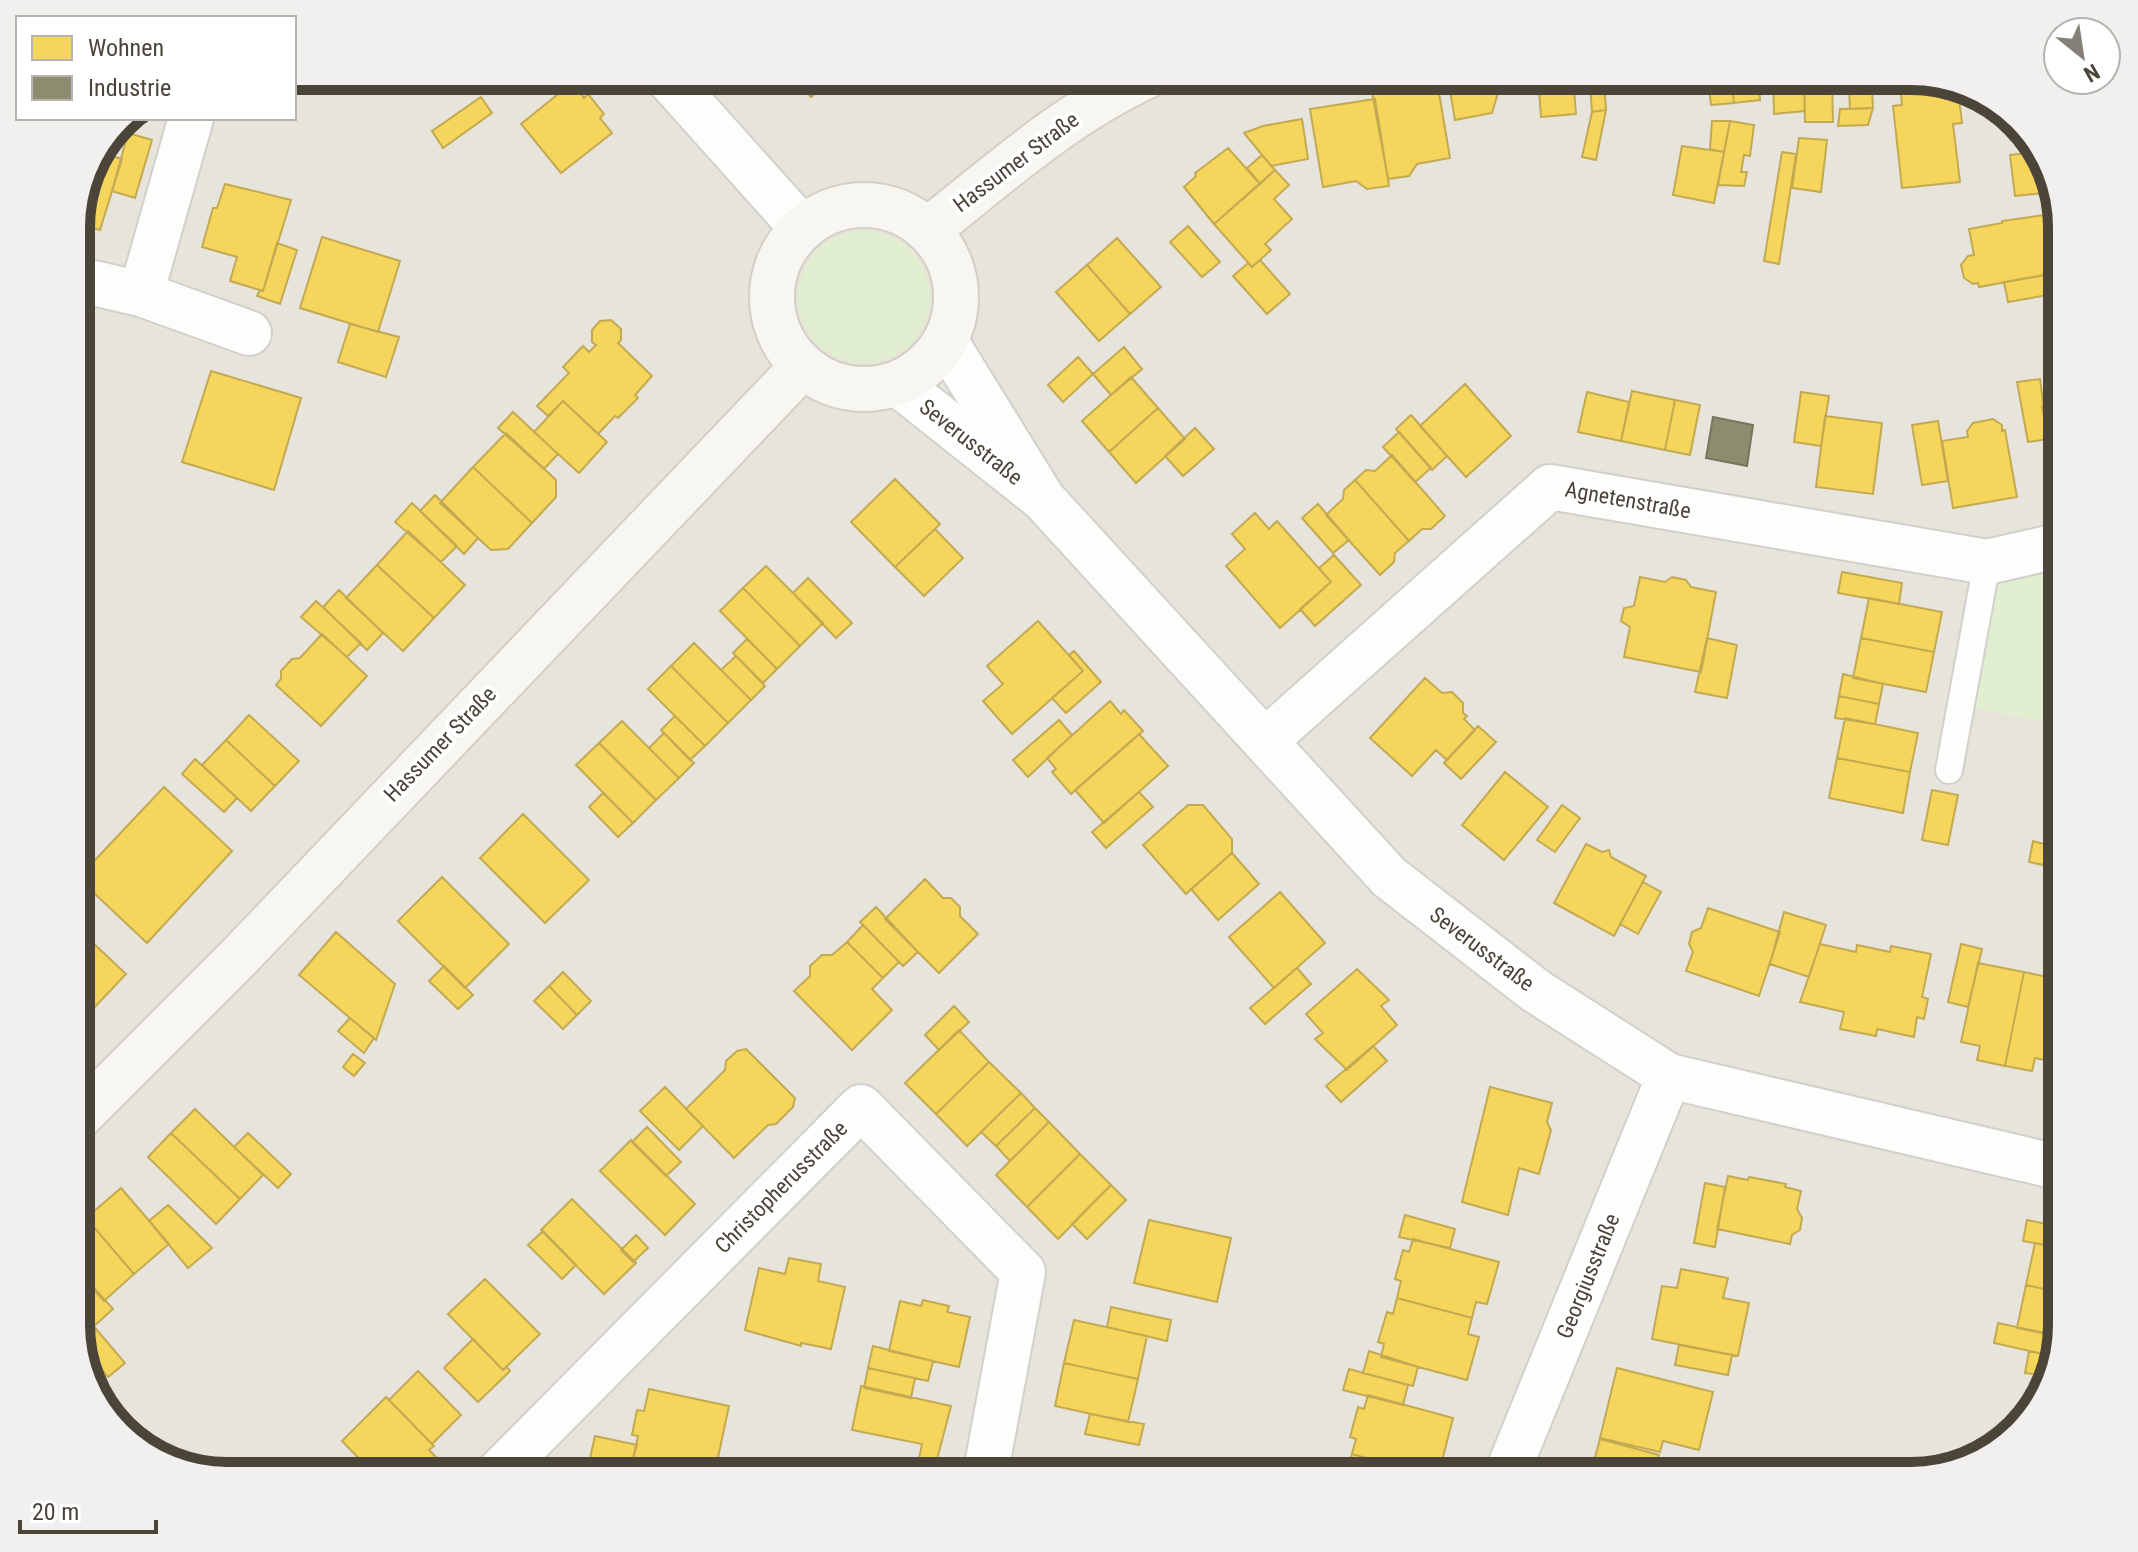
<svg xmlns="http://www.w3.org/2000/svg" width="2138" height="1552" font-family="'Roboto Condensed',sans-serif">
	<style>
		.residential { fill: #e7e4dc }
		.green { fill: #e1eecf }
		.homes { fill: #f6d55c; stroke: #c3aa52; stroke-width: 2 }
		.industry { fill: #8c8c6e; stroke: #78765e; stroke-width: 2 }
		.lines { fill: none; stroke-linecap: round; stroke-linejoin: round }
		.lane-casing { stroke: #d2d0cb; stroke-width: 30 }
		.street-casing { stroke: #d2d0cb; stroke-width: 48 }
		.secondary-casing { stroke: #d3cfc5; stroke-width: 48 }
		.lane { stroke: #fdfdfc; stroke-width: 26 }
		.street { stroke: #fdfdfc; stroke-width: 44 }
		.secondary { stroke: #f7f6f1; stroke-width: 44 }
		.labels { text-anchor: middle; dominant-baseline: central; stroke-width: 8; stroke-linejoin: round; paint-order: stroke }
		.street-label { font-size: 22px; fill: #4b4439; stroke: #fff }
		.rim { fill: none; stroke: #4b4439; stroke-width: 10 }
	</style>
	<rect width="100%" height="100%" fill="#f4f2ee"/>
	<!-- residential -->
	<path class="residential" d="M294,76H1911L2002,107L2046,160L2062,227V1325L2031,1416L1978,1460L1911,1476H227L136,1445L92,1392L76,1334V217L92,160L124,118H294Z"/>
	<!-- green -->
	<path class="green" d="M294,76H330L338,95L294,79Z
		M798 297a66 66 0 1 1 132 0a66 66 0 1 1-132 0Z
		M2062,545V725L1961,706L1987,562Z"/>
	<!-- homes -->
	<path class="homes" d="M774,76H804L787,91Z
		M804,76H835L811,97L797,82Z
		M1469,76H1503L1492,113L1455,120L1448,79Z
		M1538,76H1573L1576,114L1541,117Z
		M1679,76L1680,87L1647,91L1646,76Z
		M1695,76H1731L1734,103L1711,105L1709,88H1714L1713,77L1695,79Z
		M1731,76H1758L1760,100L1734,103Z
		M1773,76H1804L1805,111L1774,114Z
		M1804,76H1832V81L1804,83Z
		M1900,76H1911L1924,80L1900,82Z
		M1924,80L1944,87L1945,99L1959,98L1962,123L1953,124L1960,182L1902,188L1893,106L1902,105L1900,82Z
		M1437,81L1450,158L1417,164L1409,176L1388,179L1372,92Z
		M1604,81L1606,110L1592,112L1590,83Z
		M1832,81L1833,122H1805L1804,83Z
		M572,83L584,98L588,94L604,114L600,118L612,133L561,173L521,124Z
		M1849,88L1872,89L1873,108L1850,109Z
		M481,97L492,113L443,148L432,131Z
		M1375,99L1389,186L1367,189L1356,181L1323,187L1310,109Z
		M1873,108L1868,125L1838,126L1840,109Z
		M1606,110L1596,160L1582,157L1592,112Z
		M1302,119L1308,159L1271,166L1244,133L1263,126Z
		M1712,121H1730L1724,152L1710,149Z
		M1730,121L1754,125L1750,156L1744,155L1741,172H1747L1744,186L1718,185Z
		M128,133L152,140L135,198L112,191Z
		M1799,138L1827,140L1821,192L1792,188Z
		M1682,146L1724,152L1714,203L1673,195Z
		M1228,148L1260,184L1214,224L1184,187L1196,176L1195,173Z
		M98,152L122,159L100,230L76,223L92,160Z
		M1782,152L1796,154L1779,264L1764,261Z
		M2040,152L2046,160L2054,192L2015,196L2010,155Z
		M1262,155L1275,170L1260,184L1247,168Z
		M1275,170L1289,185L1274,199L1292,219L1265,244L1271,250L1252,267L1214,224Z
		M225,184L291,200L263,291L230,281L237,257L202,247L213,208H217Z
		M2059,213L2062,227V272L1979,287L1978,283L1973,284L1964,278L1961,265L1968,256L1974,255L1969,229L2002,223V221Z
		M1188,226L1220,262L1202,277L1170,242Z
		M322,237L400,261L378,332L300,308Z
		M1117,238L1161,287L1130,314L1087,265Z
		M277,243L297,250L280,304L257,296L260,290L263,291Z
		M1260,260L1290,294L1267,314L1233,276L1248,263L1252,267Z
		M1087,265L1130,314L1099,341L1056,292Z
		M2056,273L2059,293L2008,302L2004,282Z
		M611,320L621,329V340L618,343L652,376L635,395L638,398L618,418L615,416L598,434L563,401L548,416L537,406L569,373L563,367L583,346L589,352L596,345L592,342V330L600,321Z
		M350,324L399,337L386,377L338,362Z
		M1124,347L1142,369L1111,395L1093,374Z
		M1078,357L1093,374L1063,402L1048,385Z
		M211,371L301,398L274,490L182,462Z
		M1131,377L1158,408L1109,452L1082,421Z
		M2040,379L2048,439L2028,442L2017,382Z
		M1465,384L1511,436L1466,477L1420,426Z
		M1632,391L1675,400L1665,450L1621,441Z
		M1587,392L1629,402L1621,441L1578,432Z
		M1801,392L1829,396L1821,446L1794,442Z
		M1675,400L1700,405L1690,455L1665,450Z
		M563,401L607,442L579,473L534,432Z
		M2062,403V490L2057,491L2042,406Z
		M1158,408L1185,439L1136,483L1109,452Z
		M513,412L558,454L544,469L498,428Z
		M1411,415L1447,456L1432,470L1396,429Z
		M1825,416L1882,423L1873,494L1816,487Z
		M1993,419L2002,425V431L2005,430L2017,497L1953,508L1942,441L1968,437L1967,431L1973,423Z
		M1938,421L1948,481L1922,485L1912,425Z
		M1195,428L1214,449L1183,476L1165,456Z
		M1399,432L1431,468L1415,482L1383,447Z
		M506,433L556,480V497L532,523L473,467Z
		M1392,455L1445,516L1431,529H1422L1409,541L1355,480L1366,470L1375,471Z
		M473,467L532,523L508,549L491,550L440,503Z
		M895,479L940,524L895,567L851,522Z
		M1355,480L1409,541L1395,553L1394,562L1380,575L1326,515L1343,499L1344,490Z
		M435,495L478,538L464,554L420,511Z
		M412,503L457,546L441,562L395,522Z
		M1318,504L1349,540L1333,553L1302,518Z
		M1255,513L1269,529L1277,521L1331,582L1280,628L1226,566L1245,549L1232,534Z
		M935,529L963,558L924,596L895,567Z
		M408,531L465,585L434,618L377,565Z
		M1334,555L1361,585L1315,626L1300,609L1331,582L1319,568Z
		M377,565L434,618L403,651L346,598Z
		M766,566L823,623L800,646L743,588Z
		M1842,572L1902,583L1899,604L1838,593Z
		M1640,577L1665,582L1672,577L1686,580L1691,587L1716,592L1701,672L1624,657L1630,627L1621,621L1624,608L1634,606Z
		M808,578L852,623L836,638L793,593Z
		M743,588L800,646L777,669L720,611Z
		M339,590L383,633L367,650L323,607Z
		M1869,598L1942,612L1934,652L1861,638Z
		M316,601L361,643L347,657L301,617Z
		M1038,621L1083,671L1012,734L983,701L1003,684L987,666Z
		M322,634L367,676L321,726L276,685L281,679V671L292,659L300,658Z
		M1707,638L1737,645L1727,698L1695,692Z
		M1861,638L1934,652L1926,692L1853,678Z
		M747,639L777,669L763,683L733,653Z
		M694,643L751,700L728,723L671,666Z
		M1074,651L1101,682L1066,713L1052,698L1083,671L1069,655Z
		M736,656L765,686L751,700L721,670Z
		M671,666L728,723L705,746L648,689Z
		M1843,674L1883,684L1879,704L1839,696Z
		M1425,678L1442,693L1452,692L1463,703V713L1467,716L1464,719L1475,730L1447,760L1436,750L1412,776L1370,738Z
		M1839,696L1879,704L1875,724L1835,718Z
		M1110,701L1121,714L1124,710L1143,731L1071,794L1052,772L1056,769L1047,758Z
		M249,715L299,761L275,786L226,740Z
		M675,716L705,746L690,760L661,730Z
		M1845,718L1918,733L1910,772L1837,758Z
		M1059,720L1072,735L1028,777L1013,760Z
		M622,721L679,778L656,800L599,743Z
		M1478,726L1496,742L1461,779L1444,763Z
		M2055,729L2062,730V752L2051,750Z
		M664,733L694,763L679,778L649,748Z
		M1139,734L1168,766L1104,823L1075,790Z
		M226,740L275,786L251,811L202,765Z
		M599,743L656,800L633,823L576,765Z
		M1837,758L1910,772L1903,813L1829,798Z
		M195,759L237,798L224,812L182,774Z
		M1505,772L1548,807L1504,860L1462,825Z
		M164,787L232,851L147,943L78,878Z
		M1932,790L1958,795L1948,845L1922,840Z
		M1139,792L1153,807L1106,848L1092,832Z
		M603,793L633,823L618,837L589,807Z
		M2061,800H2062V849L2052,846Z
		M1188,805H1203L1232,839V853L1186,894L1143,845Z
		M1562,805L1580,818L1555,852L1537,840Z
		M523,814L589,880L545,923L480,858Z
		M2033,841L2062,849V869L2029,862Z
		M1586,844L1602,852L1609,850L1611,857L1646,876L1614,936L1554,903Z
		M1232,853L1259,884L1218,920L1191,889Z
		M442,877L509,944L465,988L398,921Z
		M925,879L943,898H951L960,907V916L978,934L939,973L885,919Z
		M1643,882L1661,892L1638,934L1620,924Z
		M1280,892L1325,943L1274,988L1229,937Z
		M876,907L918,952L903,966L860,922Z
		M1708,908L1780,932L1759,996L1686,971L1693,952L1689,944L1692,932L1701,928Z
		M1784,912L1826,925L1809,977L1770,964Z
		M863,925L899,962L883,978L847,942Z
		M76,927L126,974L76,1027Z
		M336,932L395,984L376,1040L299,975Z
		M847,942L883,978L872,989L892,1010L852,1050L794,991L810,976V966L822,955H832Z
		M1820,944L1856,952L1857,945L1890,952L1891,946L1931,954L1922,997L1928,999L1924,1019L1917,1017L1914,1037L1877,1029L1876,1036L1840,1029L1844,1012L1800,1002Z
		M1961,944L1982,949L1968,1007L1948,1002Z
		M1978,963L2024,972L2005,1066L1977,1060L1980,1046L1961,1042Z
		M444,966L473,995L458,1009L429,981Z
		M1297,968L1311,984L1265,1024L1250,1008Z
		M1357,969L1389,1000L1381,1006L1397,1025L1347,1070L1315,1039L1323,1033L1306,1014Z
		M563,972L591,1001L577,1015L549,986Z
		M2024,972L2062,980V1023L2054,1062L2035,1058L2032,1071L2005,1066Z
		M549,986L577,1015L563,1029L534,1001Z
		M954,1006L969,1022L939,1050L925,1035Z
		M350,1018L374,1038L364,1053L338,1031Z
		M959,1030L989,1062L936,1114L905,1083Z
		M1373,1046L1387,1061L1341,1102L1326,1086Z
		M746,1049L795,1098L793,1107L776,1124L768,1125L734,1158L686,1109L725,1070L726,1061L737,1051Z
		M353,1054L365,1063L354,1076L343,1067Z
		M989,1062L1021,1093L967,1146L936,1114Z
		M665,1087L703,1126L679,1150L640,1111Z
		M1490,1087L1552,1103L1547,1122L1551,1130L1539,1174L1519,1168L1508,1215L1462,1202Z
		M1021,1093L1035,1108L996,1146L981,1132Z
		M1035,1108L1049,1122L1010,1161L996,1146Z
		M195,1109L263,1175L240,1199L171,1133Z
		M1049,1122L1080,1154L1027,1207L996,1175Z
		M647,1127L681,1162L666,1176L632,1142Z
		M171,1133L240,1199L216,1224L148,1157Z
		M248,1133L291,1174L278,1188L234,1147Z
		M631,1140L695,1204L665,1235L600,1171Z
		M1080,1154L1111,1185L1058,1239L1027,1207Z
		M1728,1176L1748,1180L1749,1177L1786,1184L1785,1187L1801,1191L1797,1209L1802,1218L1800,1230L1792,1235L1790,1244L1717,1229Z
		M1705,1183L1725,1187L1715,1247L1694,1243Z
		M1111,1185L1126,1200L1087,1239L1072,1224Z
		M121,1188L169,1244L134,1274L86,1218Z
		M572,1199L636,1263L604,1294L541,1230Z
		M168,1205L212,1248L188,1268L149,1221Z
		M1405,1215L1455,1229L1450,1248L1399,1237Z
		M86,1218L134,1274L104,1301L76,1269V1227Z
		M1149,1220L1231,1238L1217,1302L1134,1283Z
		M2027,1220L2062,1227V1248L2023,1241Z
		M543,1231L576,1265L562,1279L528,1245Z
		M636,1235L648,1248L633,1262L621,1250Z
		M1413,1239L1499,1262L1487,1304L1476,1302L1472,1318L1397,1298L1401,1281L1395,1279L1403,1250L1409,1252Z
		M2035,1243L2062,1248V1293L2026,1285Z
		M789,1258L821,1264L818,1281L845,1287L831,1349L801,1343V1346L745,1330L759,1268L785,1274Z
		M1681,1269L1728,1278L1723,1298L1749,1303L1738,1356L1652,1339L1662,1286L1677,1288Z
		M85,1278L113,1309L94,1326L76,1306V1286Z
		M485,1279L540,1334L503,1370L448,1314Z
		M2026,1285L2062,1293V1325L2058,1336L2017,1328Z
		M1397,1298L1472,1318L1468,1334L1479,1337L1467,1380L1381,1357L1384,1344L1378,1342L1387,1312L1393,1314Z
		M923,1300L949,1306L947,1312L970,1317L959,1367L889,1351L900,1301L921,1306Z
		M1111,1307L1171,1320L1167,1341L1107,1327Z
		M85,1316L125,1363L108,1377L77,1338L76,1323Z
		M1074,1320L1147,1336L1138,1379L1064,1363Z
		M1998,1323L2058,1336L2052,1356L1994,1343Z
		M473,1339L503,1370L507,1367L510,1371L478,1402L444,1368Z
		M1679,1345L1732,1355L1728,1375L1675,1365Z
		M873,1346L933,1361L928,1381L868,1368Z
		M1369,1351L1418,1367L1413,1386L1363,1373Z
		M2029,1351L2052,1356L2045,1375L2025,1373Z
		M1064,1363L1138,1379L1128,1422L1055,1406Z
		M868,1368L915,1378L911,1398L864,1388Z
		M1617,1368L1713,1392L1699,1450L1663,1441L1660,1452L1600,1438Z
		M1349,1369L1408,1385L1403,1405L1343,1390Z
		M418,1371L461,1415L432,1444L389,1400Z
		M2038,1374L2045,1375L2030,1417L2025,1415L2030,1391H2035Z
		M861,1386L951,1406L935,1467L918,1464L922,1444L852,1430Z
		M649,1389L729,1406L714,1476L633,1459L638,1436L632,1435L637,1410L644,1411Z
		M1368,1395L1453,1418L1442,1461L1431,1459L1427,1475L1352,1454L1356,1439L1350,1437L1358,1407L1364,1409Z
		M386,1397L434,1446L429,1450L438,1459L421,1476H376L342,1441Z
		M1090,1414L1144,1424L1139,1445L1085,1434Z
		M595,1436L637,1445L633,1459L652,1463L649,1476H586Z
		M1600,1439L1659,1455L1653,1476H1582L1587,1459L1594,1461Z
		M1352,1454L1427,1475L1339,1476L1341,1469L1347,1471Z
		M844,1468L846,1470L874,1476H842Z"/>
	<!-- industry -->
	<path class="industry" d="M1713,417L1753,425L1747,466L1706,458Z"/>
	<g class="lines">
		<!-- lane casing -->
		<g class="lane-casing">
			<path id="lane" d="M1949,770L1987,562"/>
		</g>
		<!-- street casing -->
		<g class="street-casing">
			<path id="street" d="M666,76L802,228
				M76,279L141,294L249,333
				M141,294L191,118
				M898,384L1043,499L946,342
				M1043,499L1389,877L1536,991L1669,1076L2062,1168
				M1265,741L1550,487L1987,562L2062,545
				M495,1476L861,1107L1023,1272L985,1476
				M1506,1476L1669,1076"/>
		</g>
		<!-- secondary casing -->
		<g class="secondary-casing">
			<path id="secondary" d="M772 297a92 92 0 1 1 184 0a92 92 0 1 1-184 0Z
				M928,230C999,174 1065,114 1147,76
				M76,1120L239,957L802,367"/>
		</g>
		<!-- lane -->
		<use href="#lane" class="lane"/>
		<!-- street -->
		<use href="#street" class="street"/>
		<!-- secondary -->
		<use href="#secondary" class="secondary"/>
	</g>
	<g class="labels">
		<!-- street labels -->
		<g class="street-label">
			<text transform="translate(1016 162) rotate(-37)">Hassumer Straße</text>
			<text transform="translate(971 442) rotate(38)">Severusstraße</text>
			<text transform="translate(1628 500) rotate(10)">Agnetenstraße</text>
			<text transform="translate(440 744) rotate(-46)">Hassumer Straße</text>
			<text transform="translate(1482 949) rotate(37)">Severusstraße</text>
			<text transform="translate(781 1187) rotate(-45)">Christopherusstraße</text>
			<text transform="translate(1588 1276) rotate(-68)">Georgiusstraße</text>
		</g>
	</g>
	<!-- crop -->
	<path d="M0 0H2138V1552H0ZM227 90H1911A137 137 0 0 1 2048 227V1325A137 137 0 0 1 1911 1462H227A137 137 0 0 1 90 1325V227A137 137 0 0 1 227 90Z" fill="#f1f0ef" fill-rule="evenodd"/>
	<path class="rim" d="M227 90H1911A137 137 0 0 1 2048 227V1325A137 137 0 0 1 1911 1462H227A137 137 0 0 1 90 1325V227A137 137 0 0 1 227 90Z"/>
	<!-- legend -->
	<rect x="16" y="16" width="280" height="104" fill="#ffffff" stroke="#b7b4b0" stroke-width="2"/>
	<rect x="32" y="36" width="40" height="24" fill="#f6d55c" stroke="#b7b4b0" stroke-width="2"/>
	<text x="88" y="56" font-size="24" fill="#4b4439">Wohnen</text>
	<rect x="32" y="76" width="40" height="24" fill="#8c8c6e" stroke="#b7b4b0" stroke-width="2"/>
	<text x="88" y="96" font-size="24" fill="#4b4439">Industrie</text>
	<!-- north arrow -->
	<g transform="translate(2082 56) rotate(150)"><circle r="38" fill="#ffffff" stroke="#b7b4b0" stroke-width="2"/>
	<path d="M0-6L14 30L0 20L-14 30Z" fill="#868178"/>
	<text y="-12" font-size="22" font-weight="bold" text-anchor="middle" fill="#4b4439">N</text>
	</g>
	<!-- scale -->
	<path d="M20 1520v12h136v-12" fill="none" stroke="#4b4439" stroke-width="4"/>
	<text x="32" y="1520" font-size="24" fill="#4b4439" stroke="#ffffff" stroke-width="6" paint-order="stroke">20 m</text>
</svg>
